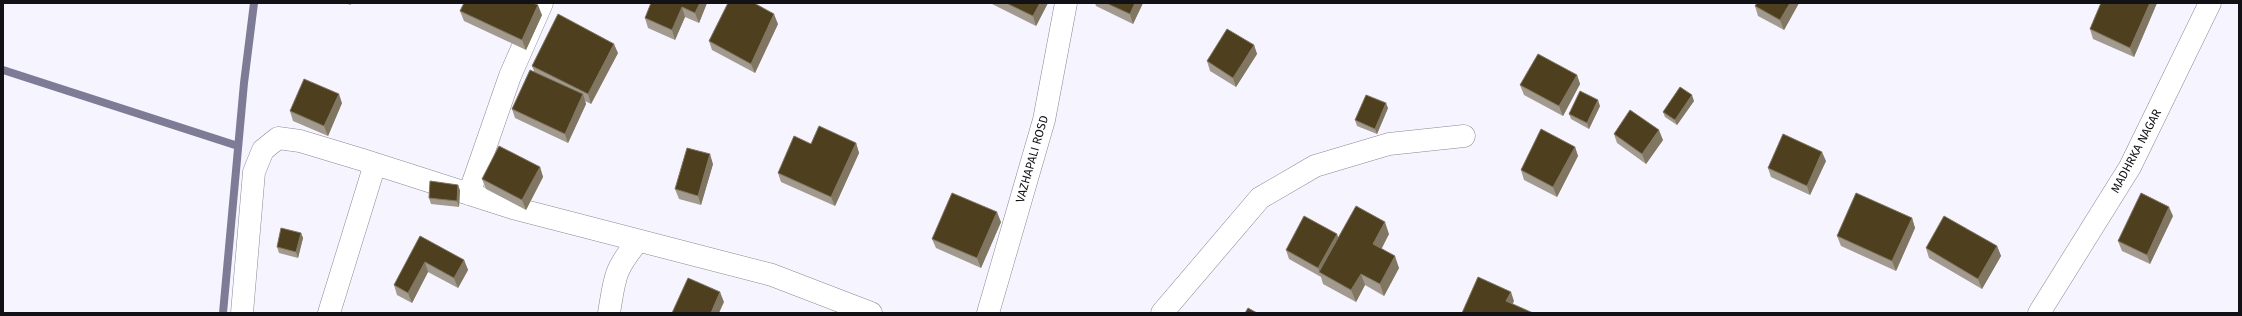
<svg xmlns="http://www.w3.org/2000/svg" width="2242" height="316" font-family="'Fira Sans',sans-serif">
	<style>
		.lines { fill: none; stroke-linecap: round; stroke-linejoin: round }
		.stream { stroke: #7e7b96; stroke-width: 8 }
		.street-casing { stroke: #898894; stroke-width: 23 }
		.secondary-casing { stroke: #898894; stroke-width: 23 }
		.street { stroke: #fff; stroke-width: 22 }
		.secondary { stroke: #fff; stroke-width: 22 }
		.wall { fill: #a29a8f }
		.shaded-wall { fill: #807662 }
		.building { fill: #4e3f1f; stroke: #807662 }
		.labels { text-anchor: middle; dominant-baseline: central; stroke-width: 4; stroke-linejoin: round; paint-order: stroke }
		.street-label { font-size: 12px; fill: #121116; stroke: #fff }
	</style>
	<rect width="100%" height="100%" fill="#f6f5ff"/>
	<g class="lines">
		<!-- stream -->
		<path class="stream" d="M3,70L238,146
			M223,313L244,83L254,3"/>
		<!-- street casing -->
		<g class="street-casing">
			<path id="street" d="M469,194L510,76L542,3
				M242,313L254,172L263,150L278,138L300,141L363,160L513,208L772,275L871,313
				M329,313L375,164
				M609,313C615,277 614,270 638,241
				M988,313L1044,120L1066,3
				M1162,313L1260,198L1315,166L1389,144L1464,136"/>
		</g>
		<!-- secondary casing -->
		<g class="secondary-casing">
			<path id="secondary" d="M2039,313L2130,167L2210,3"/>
		</g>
		<!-- street -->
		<use href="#street" class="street"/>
		<!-- secondary -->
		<use href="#secondary" class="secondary"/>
	</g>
	<!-- wall -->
	<path class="wall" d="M344,3H351V5Z
		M651,3H707L699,23L685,17L675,40L648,28L645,18Z
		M990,3H1048L1036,26Z
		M1095,3H1143L1133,24L1096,6Z
		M1799,3L1784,30L1758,16L1755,6Z
		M2101,3H2157L2134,57L2093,39L2090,29Z
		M460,11L542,15L526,50L464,21Z
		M778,24L755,73L712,50L709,41Z
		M1254,45L1257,54L1236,87L1210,71L1207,61Z
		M618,53L591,104L585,101L586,104L568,143L515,118L512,109L534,71L532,66Z
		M1577,75L1580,84L1563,116L1524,95L1520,85Z
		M1694,101L1677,125L1665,117L1663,112Z
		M342,103L328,136L293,121L290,111Z
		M1600,106L1589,129L1571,119L1569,114Z
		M1388,108L1377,134L1357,126L1355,120Z
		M1614,134L1663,140L1646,164L1617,143Z
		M856,143L859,153L835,206L781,182L778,173L811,144Z
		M1575,147L1578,156L1557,197L1524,180L1521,170Z
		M1826,161L1810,195L1771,177L1768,168Z
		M713,164L701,205L679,199L675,189Z
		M540,167L543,177L526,210L486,189L482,179Z
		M460,190L459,207L431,204L429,198Z
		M2173,216L2150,264L2122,251L2118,241Z
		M1912,218L1915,228L1896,271L1841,246L1837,236Z
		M1001,222L981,268L936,248L932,239Z
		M301,233L303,238L298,258L279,253L277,247Z
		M1337,234L1338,238L1389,234L1381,248L1399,268L1384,296L1365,285L1356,302L1323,284L1321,277L1289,259L1286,250Z
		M420,236L464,260L468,270L458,288L428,272L412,303L397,295L394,285Z
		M1997,246L2001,256L1982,289L1929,258L1926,248Z"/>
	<!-- shaded-wall -->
	<path class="shaded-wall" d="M700,3H707L699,23L695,13Z
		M1040,3H1048L1036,26L1033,16Z
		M1135,3H1143L1133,24L1130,14Z
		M1790,3H1799L1784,30L1780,20Z
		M2150,3H2157L2134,57L2130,48Z
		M538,5L542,15L526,50L522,40Z
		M682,7L685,17L675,40L672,30Z
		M774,14L778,24L755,73L751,64Z
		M614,44L618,53L591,104L588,94Z
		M1254,45L1257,54L1236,87L1233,78Z
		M1577,75L1580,84L1563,116L1559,106Z
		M339,94L342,103L328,136L324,126Z
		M583,94L586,104L568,143L565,134Z
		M1692,95L1694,101L1677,125L1675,120Z
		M1598,100L1600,106L1589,129L1587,123Z
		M1386,103L1388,108L1377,134L1375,129Z
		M1659,130L1663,140L1646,164L1642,154Z
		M856,143L859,153L835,206L831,197Z
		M1575,147L1578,156L1557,197L1553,187Z
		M1822,152L1826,161L1810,195L1807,186Z
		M710,154L713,164L701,205L698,196Z
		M540,167L543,177L526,210L522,200Z
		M458,185L460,190L459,207L457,201Z
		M2169,207L2173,216L2150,264L2147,255Z
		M997,212L1001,222L981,268L977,258Z
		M1912,218L1915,228L1896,271L1892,261Z
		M1385,222L1389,234L1378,256L1373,244Z
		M301,233L303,238L298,258L296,252Z
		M1337,234L1340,244L1320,272L1318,268Z
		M1997,246L2001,256L1982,289L1978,279Z
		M1395,256L1399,268L1384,296L1380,284Z
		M464,260L468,270L458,288L454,278Z
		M425,262L428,272L412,303L408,293Z
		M1361,274L1365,285L1356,302L1351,290Z
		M720,292L724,302L719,313H711Z
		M1511,292L1514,301L1510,310L1506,301Z"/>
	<!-- building -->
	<path class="building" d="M464,3H533L538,5L522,40L460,11Z
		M651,3H700L695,13L682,7L672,30L645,18Z
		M728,3H754L774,14L751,64L709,41Z
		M1006,3H1040L1033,16Z
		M1106,3H1135L1130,14Z
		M1757,3H1790L1780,20L1755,6Z
		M2101,3H2150L2130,48L2090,29Z
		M558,14L614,44L588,94L532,66Z
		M1227,29L1254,45L1233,78L1207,61Z
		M1538,54L1577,75L1559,106L1520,85Z
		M530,70L583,94L565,134L512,109Z
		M304,79L339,94L324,126L290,111Z
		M1680,87L1692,95L1675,120L1663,112Z
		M1580,91L1598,100L1587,123L1569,114Z
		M1366,95L1386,103L1375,129L1355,120Z
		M1630,110L1659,130L1642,154L1614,134Z
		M819,126L856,143L831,197L778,173L794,136L811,144Z
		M1541,129L1575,147L1553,187L1521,170Z
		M1783,134L1822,152L1807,186L1768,168Z
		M499,146L540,167L522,200L482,179Z
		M687,148L710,154L698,196L675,189Z
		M430,181L458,185L457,201L429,198Z
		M952,193L997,212L977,258L932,239Z
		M1856,193L1912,218L1892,261L1837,236Z
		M2141,193L2169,207L2147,255L2118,241Z
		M1356,206L1385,222L1373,244L1395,256L1380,284L1361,274L1351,290L1319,272Z
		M1304,216L1337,234L1318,268L1286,250Z
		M1944,216L1997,246L1978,279L1926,248Z
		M281,228L301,233L296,252L277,247Z
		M420,236L464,260L454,278L425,262L408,293L394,285Z
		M1478,277L1511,292L1506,301L1533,313H1462Z
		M688,278L720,292L711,313H672Z
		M1248,308L1257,313H1245Z"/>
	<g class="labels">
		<!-- street labels -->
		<g class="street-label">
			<text transform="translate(2136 151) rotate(-62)">MADHRKA NAGAR</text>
			<text transform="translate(1032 159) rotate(-74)">VAZHAPALI ROSD</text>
		</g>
	</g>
	<!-- border -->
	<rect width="2242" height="316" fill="none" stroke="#121116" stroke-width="8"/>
</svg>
